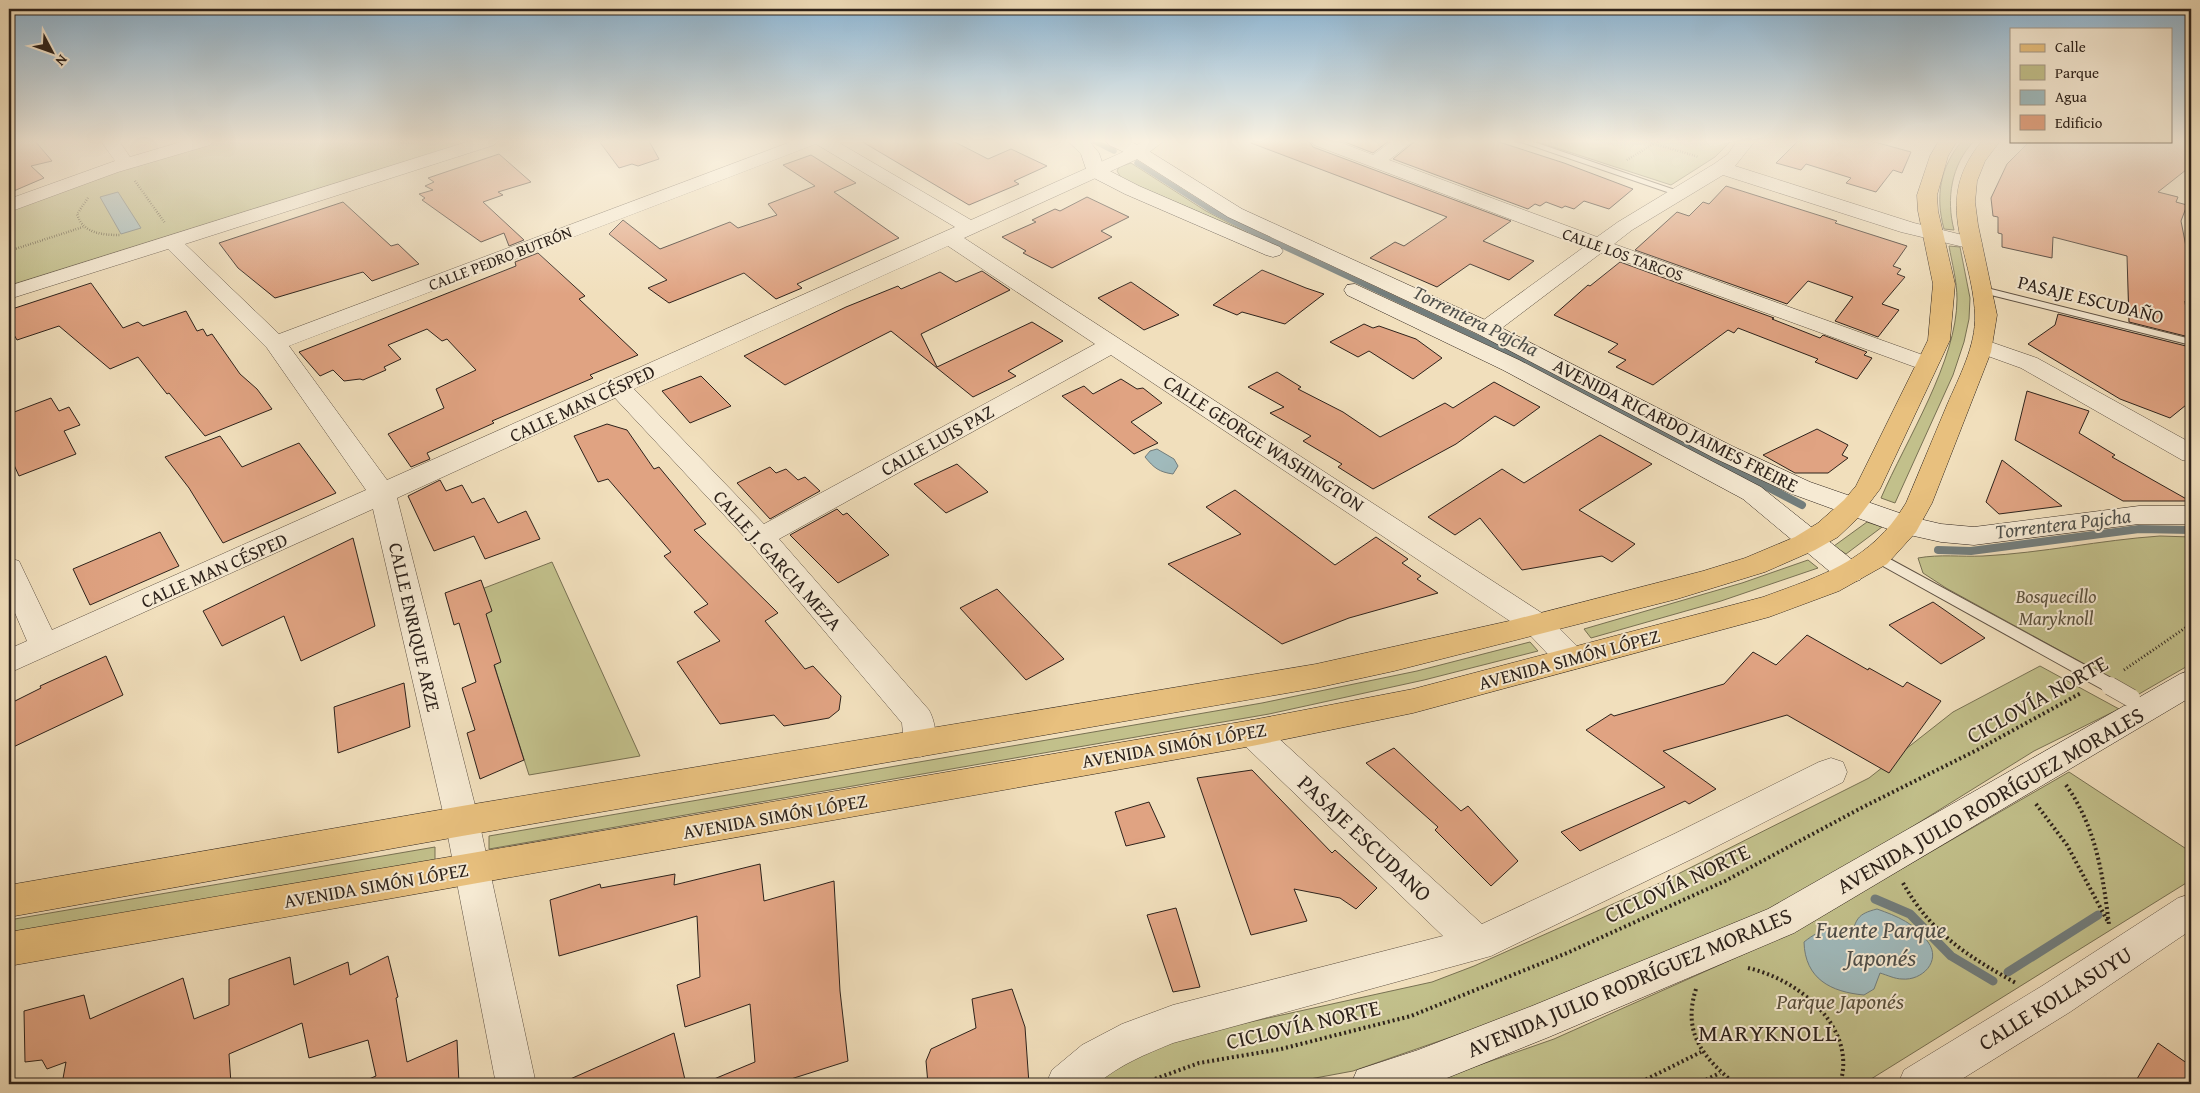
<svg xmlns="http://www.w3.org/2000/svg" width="2200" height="1093" font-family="'Gentium Book Plus',serif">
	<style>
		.green { fill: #c2c08b; stroke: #787153 }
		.water { fill: #a0babc; stroke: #727d7c }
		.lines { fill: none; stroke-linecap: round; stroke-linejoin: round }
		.stream-far2 { stroke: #727d7c; stroke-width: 5.5 }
		.stream-far1 { stroke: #727d7c; stroke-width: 8 }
		.stream { stroke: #727d7c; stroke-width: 9 }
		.building { fill: #e0a382; stroke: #2d221b }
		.lane-casing { stroke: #5e5143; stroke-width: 2 }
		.street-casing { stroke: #5e5143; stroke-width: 1 }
		.secondary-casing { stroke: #2d221b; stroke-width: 1 }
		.primary-casing { stroke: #2d221b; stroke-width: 1 }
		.path-far2 { stroke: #2d221b; stroke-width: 2.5; stroke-dasharray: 0.5 2; stroke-linecap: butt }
		.path-far1 { stroke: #2d221b; stroke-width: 3; stroke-dasharray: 1 2.5; stroke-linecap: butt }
		.path { stroke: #2d221b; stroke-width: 4; stroke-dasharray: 2 3; stroke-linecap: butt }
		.lane { fill: #f6ead3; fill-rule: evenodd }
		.street { fill: #f6ead3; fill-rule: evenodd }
		.secondary { fill: #f6ead3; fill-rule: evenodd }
		.primary { fill: #e8c07e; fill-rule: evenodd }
		.lane-bridge-far1-casing { stroke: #5e5143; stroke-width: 16; stroke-linecap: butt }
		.lane-bridge-casing { stroke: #5e5143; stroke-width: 19; stroke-linecap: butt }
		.lane-bridge-far1 { stroke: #f6ead3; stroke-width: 14 }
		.lane-bridge { stroke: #f6ead3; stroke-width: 18 }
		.labels { text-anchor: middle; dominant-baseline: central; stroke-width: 4; stroke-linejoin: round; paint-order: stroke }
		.far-street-label { font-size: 16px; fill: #2d221b; stroke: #f6ead3 }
		.street-label { font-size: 19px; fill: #2d221b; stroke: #f6ead3 }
		.park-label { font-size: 19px; font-style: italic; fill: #5a513d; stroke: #f6ead3 }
		.water-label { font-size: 20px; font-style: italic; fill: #50504b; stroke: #f6ead3 }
		.near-street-label { font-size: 22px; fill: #2d221b; stroke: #f6ead3 }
		.near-park-label { font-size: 22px; font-style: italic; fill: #5a513d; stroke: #f6ead3 }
		.near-water-label { font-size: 24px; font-style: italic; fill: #50504b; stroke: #f6ead3 }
		.near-neighbourhood-label { font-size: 24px; letter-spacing: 1px; fill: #2d221b; stroke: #f6ead3 }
	</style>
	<rect width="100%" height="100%" fill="#f1dfbc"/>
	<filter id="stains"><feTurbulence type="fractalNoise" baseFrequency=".004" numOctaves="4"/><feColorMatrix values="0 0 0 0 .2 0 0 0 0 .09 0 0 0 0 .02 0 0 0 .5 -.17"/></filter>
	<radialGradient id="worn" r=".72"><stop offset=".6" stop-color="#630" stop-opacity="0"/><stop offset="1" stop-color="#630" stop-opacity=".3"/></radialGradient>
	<!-- green -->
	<path class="green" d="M218,141H476L9,288V210L116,171Z
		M1535,141H1731L1715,157L1671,185Z
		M1962,141H1974C1951,165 1946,199 1954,230L1944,229C1935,196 1940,167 1962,141Z
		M1131,163L1206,211L1248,233L1122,179L1117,171L1119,167Z
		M1949,246L1960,247L1970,298L1969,319L1964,342L1953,375L1895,503L1881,498C1906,440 1957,361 1957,299C1957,281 1952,263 1949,246Z
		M1867,522L1882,527L1846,554L1834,546Z
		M2160,536L2191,537V664L2139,694L1946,588L1923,573L1918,558C1940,554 1961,557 1983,556C2042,553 2101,540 2160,536Z
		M1808,560L1818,568L1721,601L1591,638L1584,629L1742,583Z
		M552,562L640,756L529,775L497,674L474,592Z
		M1530,642L1538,651L1424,680L1269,714L489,849V836L1262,703L1417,671Z
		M2040,666L2119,709L2034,751L1862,858L1767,911L1526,1011L1353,1071L1283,1084H1084L1102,1069L1142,1048L1209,1031L1432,982L1474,966L1660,883L1869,778L1953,712Z
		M2069,772L2191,852V880L1863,1084H1425L1554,1039L1789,934Z
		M435,847V861L9,934V920Z"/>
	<!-- water -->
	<path class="water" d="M118,192L141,228L121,234L100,197Z
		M1157,449L1174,459L1178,466L1173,474C1159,472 1154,468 1145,457L1150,451Z
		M1877,909C1897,916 1916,924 1928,942C1942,961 1922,981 1902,979C1895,979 1887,975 1880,973L1874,989L1864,995C1831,992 1805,979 1804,942C1823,927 1830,928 1851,938C1856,919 1857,914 1877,909Z"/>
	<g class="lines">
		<!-- stream-far2 -->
		<path class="stream-far2" d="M1094,141L1114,151
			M1137,163L1211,210L1257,234L1500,348L1557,378"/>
		<!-- stream-far1 -->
		<path class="stream-far1" d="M1555,376L1802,505
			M1938,550L1971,551L2139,529L2191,530"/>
		<!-- stream -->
		<path class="stream" d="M1875,899L1910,914L1951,956L1993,981
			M2008,972L2098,915"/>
	</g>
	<!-- building -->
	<path class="building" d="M9,141H35L52,161L31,166L44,178L9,193Z
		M599,141H649L659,159L638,166L632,164L619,168Z
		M861,141H953L988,159L1011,149L1047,166L1014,181L1019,184L969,205Z
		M1251,141H1309L1313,147L1511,221L1483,241L1534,261L1509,280L1470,264L1437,287L1370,258L1395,242L1404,246L1447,217L1251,143Z
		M1342,141H1389L1373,153Z
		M1415,141H1496L1564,163L1633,189L1609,209L1584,201L1574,209L1565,206L1562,208L1546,202L1540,206L1535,204L1528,209L1393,159Z
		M1798,141H1871L1911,152L1902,173L1893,170L1876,192L1846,183L1851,178L1806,164L1801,170L1776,163Z
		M2030,141H2191V166L2158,192L2178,197L2176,202L2187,205L2181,221L2191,272V302L2185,301L2189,337L2129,322L2127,256L2053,237L2052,258L2002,247V234L1998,233V217L1993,216L1991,198L2007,164Z
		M499,154L531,182L498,192L503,195L483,202L524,240L509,246L504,233L481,242L422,200L425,198L419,194L433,190L425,186L434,182L428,178Z
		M811,155L856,183L834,192L899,238L797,284L802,288L776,299L744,273L669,303L648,288L667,280L609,234L623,220L660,249L730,222L738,228L777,215L768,204L815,186L783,165Z
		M1726,186L1837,221L1835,223L1907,246L1893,266L1901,269L1897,274L1905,277L1882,304L1899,310L1878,337L1835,321L1853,297L1808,281L1787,304L1635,250L1677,212L1689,216L1703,202L1709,204Z
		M1087,197L1129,217L1101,231L1112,237L1052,268L1023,253L1026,251L1002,237L1036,222L1032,220L1055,209L1060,211Z
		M343,202L391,246L398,244L419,264L372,281L363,272L275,298L238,268L219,243Z
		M538,253L585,296L579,299L638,355L590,375L593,378L492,421L494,423L427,453L430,459L411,467L388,434L444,408L436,389L476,370L447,339L442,341L427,329L388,345L401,359L384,367L386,370L363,380L360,379L344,381L333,370L320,376L299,352L516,266L515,262Z
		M1620,262L1774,318L1772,319L1820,338L1823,335L1867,352L1864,355L1872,358L1857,379L1815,362L1818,359L1738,328L1734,333L1728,330L1653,385L1616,367L1626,360L1608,352L1618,344L1554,315L1588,285L1590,286Z
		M1262,270L1306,288L1324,294L1285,324L1242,312L1237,315L1213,305Z
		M982,271L1010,290L921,334L937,367L1032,322L1063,341L1008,371L1016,376L973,397L891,331L785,385L744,356L846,307L898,286L901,289L940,272L956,282Z
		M1131,282L1179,315L1144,330L1098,298Z
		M91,283L123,328L138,322L143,326L186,311L197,331L203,329L207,336L212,334L240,374L257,389L272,409L205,436L169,393L167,394L138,357L110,369L59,326L17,340L9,326V310Z
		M2058,314L2190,347L2191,401L2170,418L2120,399L2028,344L2055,325Z
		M1364,324L1373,328L1379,326L1416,339L1442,358L1413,379L1369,351L1358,357L1330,342Z
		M1277,372L1301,387L1298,389L1343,412L1380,437L1445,403L1453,408L1494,382L1540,407L1514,426L1495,416L1456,444L1373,489L1338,467L1342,464L1303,441L1311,436L1270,413L1284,407L1248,387Z
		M701,376L731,406L690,423L662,391Z
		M1121,379L1137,389L1143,388L1162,403L1131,422L1158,443L1134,454L1062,396L1084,386L1093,394Z
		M2027,391L2089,411L2079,433L2115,455L2112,457L2190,501H2123L2015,440Z
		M51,398L59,411L69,407L80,425L64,431L76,454L19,476L9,454V414Z
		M607,424L627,430L654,469L659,467L706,524L694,530L778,613L765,621L805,669L813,666L841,696L839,710L829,718L784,726L774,715L720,724L677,662L720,641L694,612L708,604L664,556L671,552L608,479L598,482L574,436Z
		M1817,429L1848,445L1842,455L1848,458L1828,473H1795L1763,455Z
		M1600,435L1652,464L1579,510L1635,544L1612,562L1602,556L1522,570L1480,518L1455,535L1428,517L1502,469L1524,483Z
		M220,436L242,467L299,443L336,493L223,543L189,488L165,457Z
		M2002,460L2062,506L1999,514L1986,502Z
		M957,464L988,492L946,513L914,484Z
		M770,467L776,473L786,469L798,480L805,477L820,491L770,519L737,483Z
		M440,480L446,491L462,485L472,503L484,498L498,523L526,511L540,539L485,559L474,536L434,551L408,496Z
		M1235,490L1335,565L1376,537L1408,559L1402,563L1421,576L1417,579L1438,593L1349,618L1282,644L1168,564L1241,534L1206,507Z
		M837,509L843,515L847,513L889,555L838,583L790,535Z
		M160,532L179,566L90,605L73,569Z
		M353,538L375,626L301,661L284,616L222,646L203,611Z
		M481,580L492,611L486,614L501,662L494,665L524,760L480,779L467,733L475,730L462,688L476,682L459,623L454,625L445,593Z
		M997,589L1064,659L1026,680L960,608Z
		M1933,602L1985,638L1941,664L1889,625Z
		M1807,635L1868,670L1869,668L1903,687L1907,682L1941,701L1889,773L1787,715L1663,751L1716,789L1689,804L1685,801L1580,851L1561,832L1665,787L1586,730L1611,714L1614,716L1724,684L1753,652L1776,665Z
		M106,656L123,695L9,749V704L41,688L40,686Z
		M404,683L410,727L338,753L334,707Z
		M1394,748L1461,811L1468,806L1518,861L1491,886L1435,830L1438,827L1366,763Z
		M1252,770L1332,853L1335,850L1377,888L1356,909L1340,898L1294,889L1307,921L1251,935L1197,778Z
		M1149,802L1165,837L1126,846L1115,812Z
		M760,864L764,901L834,881L840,991L848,1061L775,1084H702L755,1062L750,1004L685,1027L677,985L700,977L697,916L559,956L550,900L600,884L601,888L675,874L674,885Z
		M1176,908L1200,987L1173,992L1147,915Z
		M388,956L398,997L396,998L407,1062L457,1040L459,1084H357L376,1076L368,1040L309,1058L302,1023L229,1054L231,1084H62L66,1062L47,1069L42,1060L25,1062L24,1011L84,995L90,1019L183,978L194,1019L229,1005V979L290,957L294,985L348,962L350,975Z
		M1012,989L1025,1027L1029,1084H928L926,1061L931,1049L976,1028L972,999Z
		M674,1033L686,1084H559Z
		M2158,1043L2191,1066V1084H2134Z"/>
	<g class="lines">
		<!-- lane casing -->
		<g class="lane-casing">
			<path id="lane" d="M1518,141H1531L1684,193L1676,195Z
				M1983,287L2191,339V345L1979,292L1978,290Z
				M1877,552L2096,671L2099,675L2096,679L2091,681L2086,679L1872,560L1870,557L1872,554Z"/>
		</g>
		<!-- street casing -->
		<g class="street-casing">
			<path id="street" d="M101,141H119L130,157L184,141H213L210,145L118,172L9,212V199L115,161Z
				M470,141H497L494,145L185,244L279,334L793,141H836L971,220L1132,148L1143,141H1164L1144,156L964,238L1548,617L1582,651L1586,659L1582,667L1571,670L1560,667L1528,633L1111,355L779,539L929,710C936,723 938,740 931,753L920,757L909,753L904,744L902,723L751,544L615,398L397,498L479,821L536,1084H496L445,821L373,509L9,673V649L27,641L9,599V558L19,561L52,630L366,490L267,348L168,249L9,299V286ZM816,144L955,227L387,480L289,346ZM948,246L1095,344L764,524L634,389Z
				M1311,141H1337L1373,155L1392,141H1413L1389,160L1597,237L1618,222L1714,164L1728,154L1737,141H1755L1735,166L1914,223L1979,239L1982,243L1979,247L1972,249L1901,232L1723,175L1632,230L1614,244L1934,359L1938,364L1934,369L1926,371L1601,253L1494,334L1486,336L1478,334L1475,329L1478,324L1584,247L1314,145Z
				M1982,339L2037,358L2191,443V462L2182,460L2021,368L1974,351L1971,346L1974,341Z
				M1252,720L1263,724L1482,924L1674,834L1819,762L1831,758L1843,762L1847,772L1843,782L1698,856L1491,956L1173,1043C1146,1054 1119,1065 1097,1084H1046L1052,1070L1082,1045L1122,1024L1173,1005L1443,936L1241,742L1236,733L1241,724Z
				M2191,894V930L2070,1012L1954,1084H1898L1904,1070L2042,986L2178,898Z"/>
		</g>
		<!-- secondary casing -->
		<g class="secondary-casing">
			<path id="secondary" d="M1068,141H1089L1099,153L1104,168L1139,186L1280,247L1283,251L1280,255L1273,257L1266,255L1125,194L1088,175L1081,154Z
				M1106,141H1129L1144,148L1242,209L1494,324L1732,446L1810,482L1911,517L1941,524L1974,527L2139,506H2191V524H2139L1974,545L1941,542L1896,532L1792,494L1714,458L1478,334L1228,217L1132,156L1109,145Z
				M1355,284L1519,360L1761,487L1860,566L1864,573L1860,580L1850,583L1840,580L1743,499L1503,370L1347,295L1344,290L1347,285Z
				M2191,670V697L1794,933L1549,1037L1432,1084H1351L1357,1070L1418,1050L1532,1006L1768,909L2180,674Z"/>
		</g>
		<!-- primary casing -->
		<g class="primary-casing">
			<path id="primary" d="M1939,141H1957L1948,156L1937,195L1938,211L1955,284L1950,340L1880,489L1858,518L1838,537L1815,550L1765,572L1677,599L1394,671L1316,688L462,836L9,917V885L462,806L1316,664L1509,621L1703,571L1745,558L1795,537L1818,523L1844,500L1856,486L1928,340L1933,284L1918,211L1917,195L1930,156Z
				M1982,141H2000L1985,161L1977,181L1975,202L1978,225L1997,315L1991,352L1932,503L1916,532L1887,564L1839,591L1769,617L1413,713L1252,746L9,966V932L1252,720L1413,689L1763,597C1823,575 1871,561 1906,503C1920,470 1933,438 1947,405C1959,377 1976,346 1975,315C1972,248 1931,203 1982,141Z"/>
		</g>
		<!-- path-far2 -->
		<path class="path-far2" d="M376,141L412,143
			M1644,141L1699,157
			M1627,160L1658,141
			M135,181L165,223
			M88,198L77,214C83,234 103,235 121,235
			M9,251L83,227"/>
		<!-- path-far1 -->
		<path class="path-far1" d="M2124,670L2191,624"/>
		<!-- path -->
		<path class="path" d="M2066,785C2096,827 2103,875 2109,925
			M2036,804L2067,845L2108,922
			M1903,883C1931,933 1967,956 2016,983
			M1748,968C1798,979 1858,1027 1840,1084
			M1696,989C1682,1033 1703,1057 1735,1084
			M1141,1084L1199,1063L1281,1049L1411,1016L1567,953L1725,881L1863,807L1977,750L2081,693
			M1637,1084L1701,1052
			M1697,1084L1720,1073"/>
		<!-- lane -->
		<use href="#lane" class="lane"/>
		<!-- street -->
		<use href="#street" class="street"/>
		<!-- secondary -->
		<use href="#secondary" class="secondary"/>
		<!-- primary -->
		<use href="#primary" class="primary"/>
		<!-- lane-bridge-far1 casing -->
		<g class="lane-bridge-far1-casing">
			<path id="lane-bridge-far1" d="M2091,675L2113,687"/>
		</g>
		<!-- lane-bridge casing -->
		<g class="lane-bridge-casing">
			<path id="lane-bridge" d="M2110,686L2131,698"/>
		</g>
		<!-- lane-bridge-far1 -->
		<use href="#lane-bridge-far1" class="lane-bridge-far1"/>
		<!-- lane-bridge -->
		<use href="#lane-bridge" class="lane-bridge"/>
	</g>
	<!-- sky -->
	<linearGradient id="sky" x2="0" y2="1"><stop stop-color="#8bb6d6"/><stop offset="0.48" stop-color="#f9f1e1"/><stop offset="1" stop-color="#f9f1e1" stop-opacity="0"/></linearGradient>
	<rect width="2200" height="294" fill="url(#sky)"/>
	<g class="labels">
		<!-- far-street labels -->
		<g class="far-street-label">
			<text transform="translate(1623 254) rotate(20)">CALLE LOS TARCOS</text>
			<text transform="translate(500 258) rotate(-21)">CALLE PEDRO BUTRÓN</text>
		</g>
		<!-- street labels -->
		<g class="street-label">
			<text transform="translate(2091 299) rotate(14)">PASAJE ESCUDAÑO</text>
			<text transform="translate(582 403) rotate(-25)">CALLE MAN CÉSPED</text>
			<text transform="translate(1676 425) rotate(27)">AVENIDA RICARDO JAIMES FREIRE</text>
			<text transform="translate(937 440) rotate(-29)">CALLE LUIS PAZ</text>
			<text transform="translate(1264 443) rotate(33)">CALLE GEORGE WASHINGTON</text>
			<text transform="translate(778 560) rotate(48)">CALLE J. GARCIA MEZA</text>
			<text transform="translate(214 570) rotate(-24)">CALLE MAN CÉSPED</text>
			<text transform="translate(415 627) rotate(77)">CALLE ENRIQUE ARZE</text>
			<text transform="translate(1569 659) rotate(-15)">AVENIDA SIMÓN LÓPEZ</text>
			<text transform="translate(1174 745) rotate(-10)">AVENIDA SIMÓN LÓPEZ</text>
			<text transform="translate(775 816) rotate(-10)">AVENIDA SIMÓN LÓPEZ</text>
			<text transform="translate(376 885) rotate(-10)">AVENIDA SIMÓN LÓPEZ</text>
		</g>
		<!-- park labels -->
		<g class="park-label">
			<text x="2056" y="596">Bosquecillo<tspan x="2056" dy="22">Maryknoll</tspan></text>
		</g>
		<!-- water labels -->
		<g class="water-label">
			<text transform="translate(1476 320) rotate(26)">Torrentera Pajcha</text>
			<text transform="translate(2063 523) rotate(-7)">Torrentera Pajcha</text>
		</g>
		<!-- near-street labels -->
		<g class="near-street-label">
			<text transform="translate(2037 699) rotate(-29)">CICLOVÍA NORTE</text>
			<text transform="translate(1990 800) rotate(-30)">AVENIDA JULIO RODRÍGUEZ MORALES</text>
			<text transform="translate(1365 838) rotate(43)">PASAJE ESCUDANO</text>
			<text transform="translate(1677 883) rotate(-25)">CICLOVÍA NORTE</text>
			<text transform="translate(1629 982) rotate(-23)">AVENIDA JULIO RODRÍGUEZ MORALES</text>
			<text transform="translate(2055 998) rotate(-32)">CALLE KOLLASUYU</text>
			<text transform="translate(1303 1024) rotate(-13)">CICLOVÍA NORTE</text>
		</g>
		<!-- near-park labels -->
		<g class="near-park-label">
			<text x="1840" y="1001">Parque Japonés</text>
		</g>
		<!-- near-water labels -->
		<g class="near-water-label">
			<text x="1881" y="929">Fuente Parque<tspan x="1881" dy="28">Japonés</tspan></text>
		</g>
		<!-- near-neighbourhood labels -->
		<g class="near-neighbourhood-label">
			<text x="1768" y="1032">MARYKNOLL</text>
		</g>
	</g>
	<!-- margin -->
	<rect width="2200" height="1093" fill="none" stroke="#f1dfbc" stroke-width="30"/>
	<rect x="10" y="10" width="2180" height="1073" fill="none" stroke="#2d221b" stroke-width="2.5"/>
	<rect x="15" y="15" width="2170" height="1063" fill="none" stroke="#2d221b"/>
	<!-- legend -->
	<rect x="2010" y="28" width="162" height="115" fill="#f6ead3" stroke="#a69a89"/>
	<rect x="2020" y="44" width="25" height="8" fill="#e8c07e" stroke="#a69a89"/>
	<text x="2055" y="52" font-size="15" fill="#2d221b">Calle</text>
	<rect x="2020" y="65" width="25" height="15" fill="#c2c08b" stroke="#a69a89"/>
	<text x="2055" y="78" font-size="15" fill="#2d221b">Parque</text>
	<rect x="2020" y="90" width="25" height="15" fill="#a0babc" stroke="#a69a89"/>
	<text x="2055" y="102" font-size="15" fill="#2d221b">Agua</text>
	<rect x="2020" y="115" width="25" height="15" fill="#e0a382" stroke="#a69a89"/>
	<text x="2055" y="128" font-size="15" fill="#2d221b">Edificio</text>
	<!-- north arrow -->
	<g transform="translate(52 52) rotate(131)" stroke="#f6ead3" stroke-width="4" paint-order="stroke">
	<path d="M0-4L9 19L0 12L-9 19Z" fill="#2d221b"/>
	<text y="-8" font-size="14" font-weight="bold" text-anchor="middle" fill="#2d221b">N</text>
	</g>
	<rect width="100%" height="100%" filter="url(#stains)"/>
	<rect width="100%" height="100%" fill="url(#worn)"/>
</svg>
